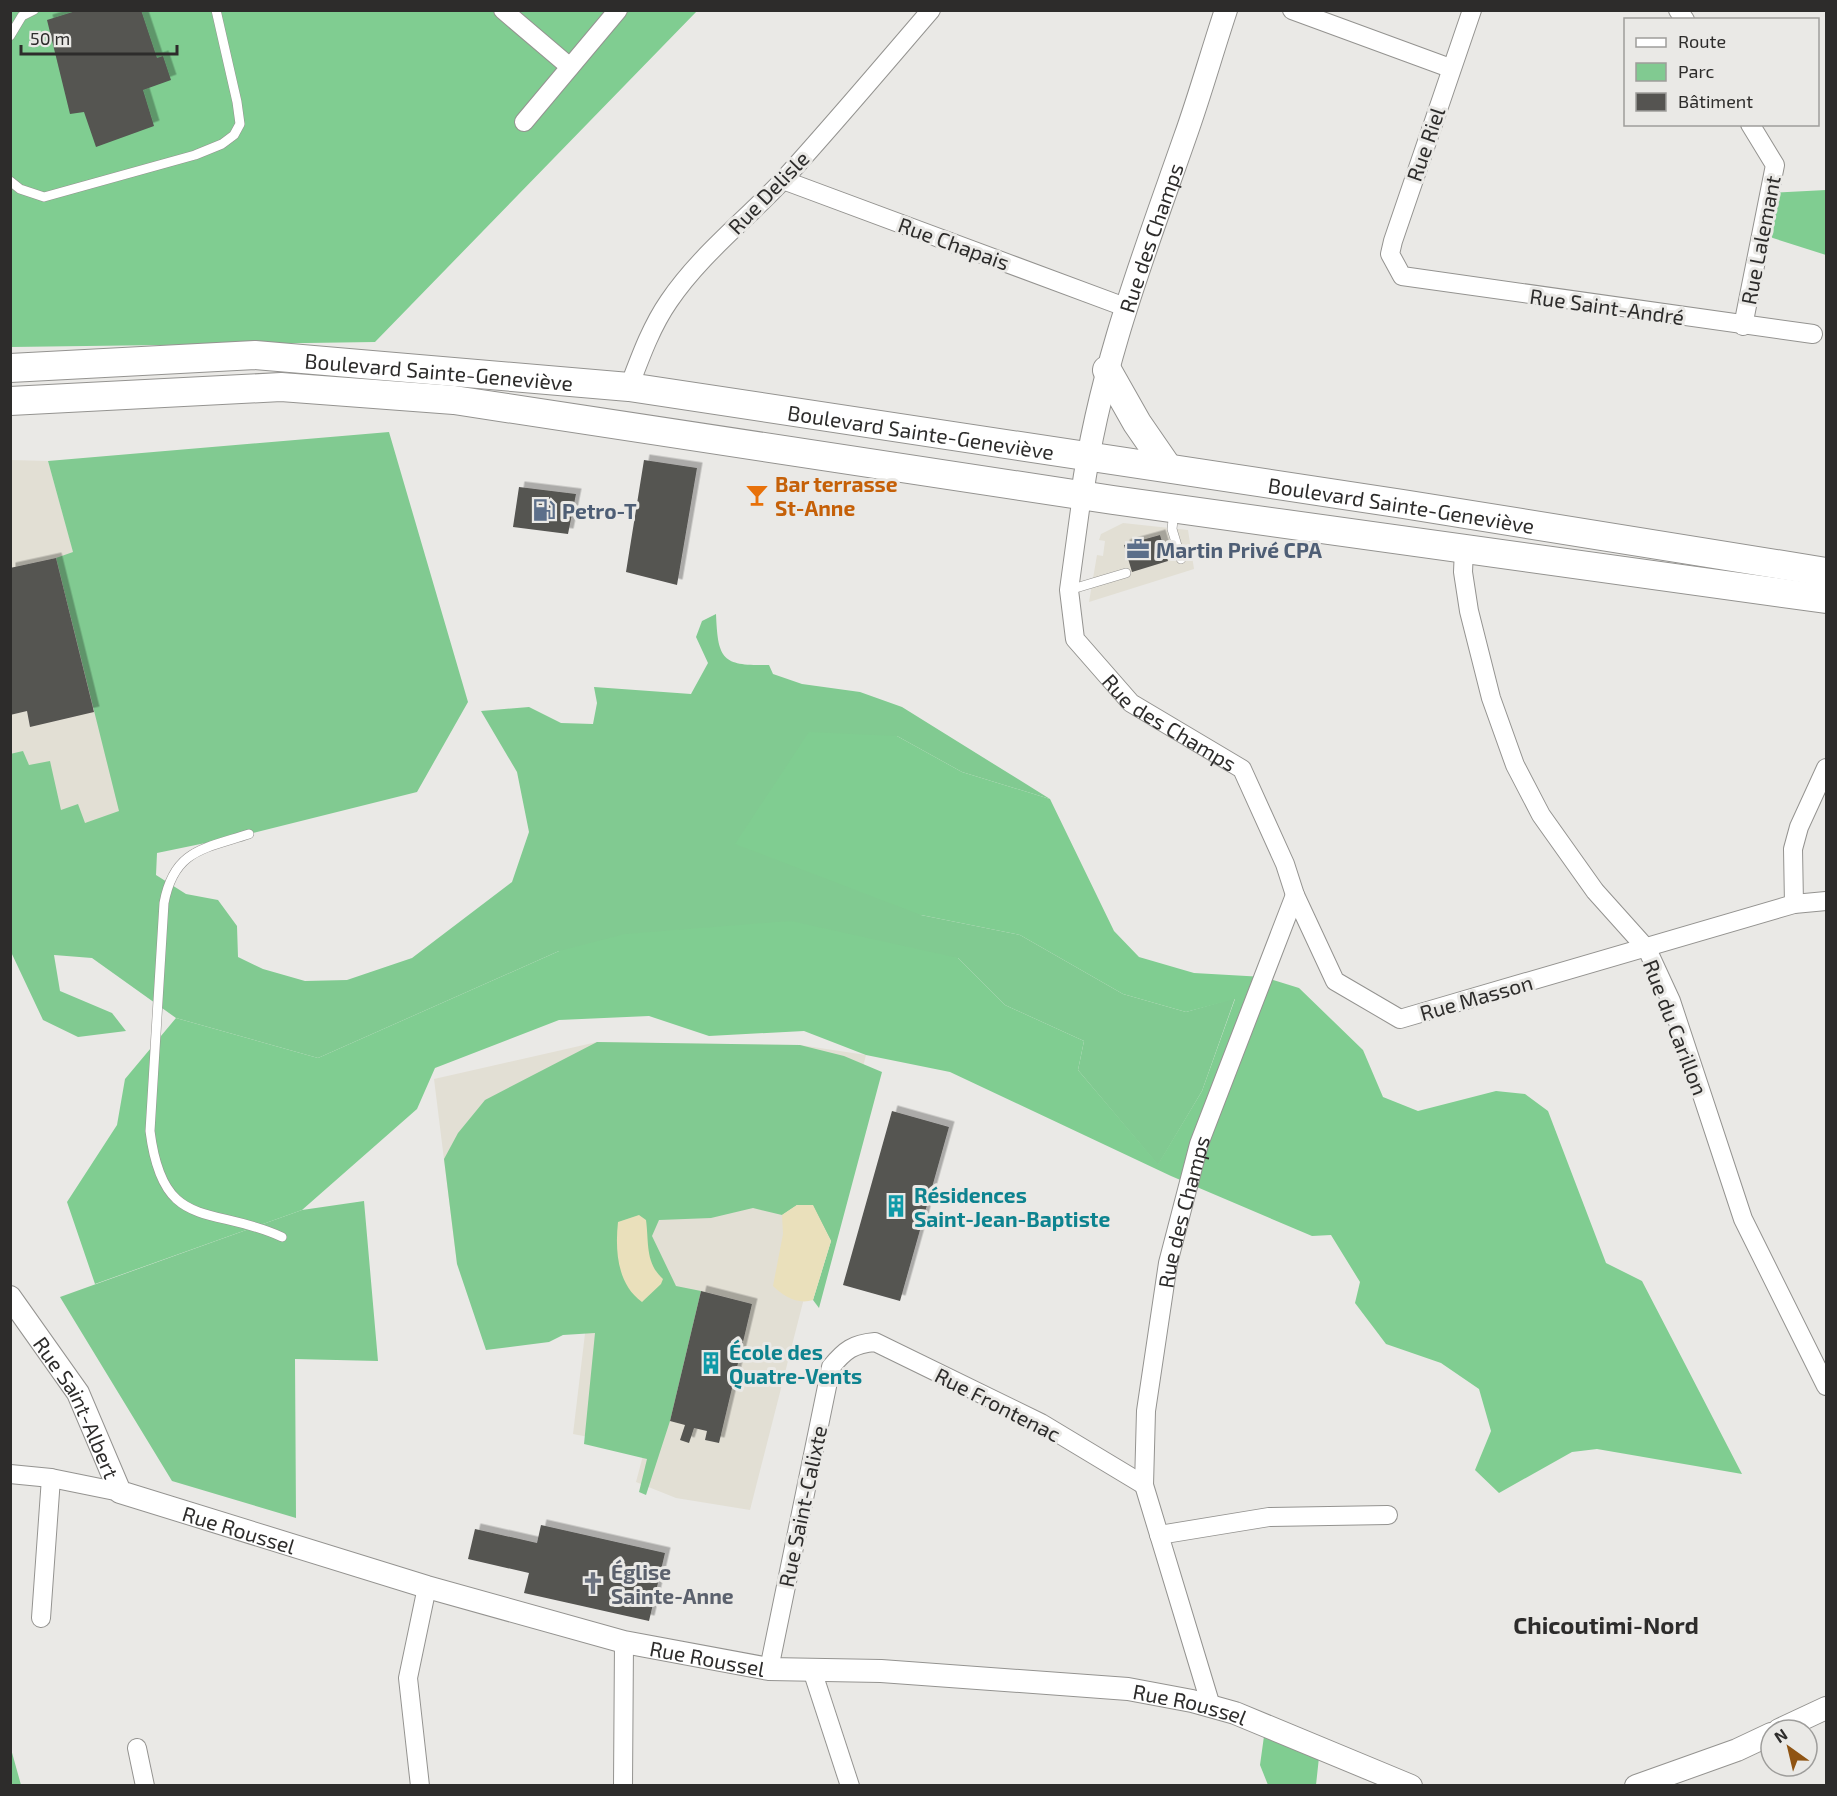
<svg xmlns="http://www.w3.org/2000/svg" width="1837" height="1796" font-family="'Exo 2',sans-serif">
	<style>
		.built { fill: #e2dfd4 }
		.green { fill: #81ca91 }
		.forest { fill: #80cd91 }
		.sand { fill: #eae0bb }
		.building { fill: #555451; filter: url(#shadow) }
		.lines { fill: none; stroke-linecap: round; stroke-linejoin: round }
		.service-casing { stroke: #949390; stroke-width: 10 }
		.minor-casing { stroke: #949390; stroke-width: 20 }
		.tertiary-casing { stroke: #949390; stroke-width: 24 }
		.primary-casing { stroke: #949390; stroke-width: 30 }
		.service { stroke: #fff; stroke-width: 9 }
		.minor { stroke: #fff; stroke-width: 18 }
		.tertiary { stroke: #fff; stroke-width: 22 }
		.primary { stroke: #fff; stroke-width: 28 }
		.labels { text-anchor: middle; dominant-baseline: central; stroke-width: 6; stroke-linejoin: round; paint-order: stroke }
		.street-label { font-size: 21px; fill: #2d2c2b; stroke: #eae9e6 }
		.food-label { font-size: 21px; font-weight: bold; fill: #c56008; stroke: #eae9e6; text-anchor: start }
		.service-label { font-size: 21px; font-weight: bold; fill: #4e5e75; stroke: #eae9e6; text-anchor: start }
		.culture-label { font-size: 21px; font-weight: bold; fill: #0d838f; stroke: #eae9e6; text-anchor: start }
		.worship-label { font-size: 21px; font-weight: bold; fill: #5b616d; stroke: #eae9e6; text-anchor: start }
		.quarter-label { font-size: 24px; font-weight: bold; fill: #2d2c2b; stroke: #eae9e6 }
	</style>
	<defs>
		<filter id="shadow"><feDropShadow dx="5.5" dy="-5.5" stdDeviation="0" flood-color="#0004"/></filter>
	</defs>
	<rect width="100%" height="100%" fill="#eae9e6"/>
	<!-- built -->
	<path class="built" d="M11,460L48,461L157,853L11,902Z
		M1123,523L1188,530L1194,569L1089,602L1097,555L1103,556L1105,541L1099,540L1101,534Z
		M597,1042L800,1045L866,1055L750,1510L676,1498L636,1482L645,1448L573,1434L595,1250L457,1264L434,1079Z"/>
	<!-- green -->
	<path class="green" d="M389,432L468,702L417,792L249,834L157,853L156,875L186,894L218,900L237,926L238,957L263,969L305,981L347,980L412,958L512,882L529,832L517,772L481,711L529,707L561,723L593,724L597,703L594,687L691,694L708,663L696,637L702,621L716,614C718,660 722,666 769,665L773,674L802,684L860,692L902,707L1050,799L962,772L897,736L921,915L1020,935L1123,994L1186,1012L1235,998L1202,1091L1158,1165L1078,1070L1084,1041L1005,1005L958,958L559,951L318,1058L176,1018L92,958L54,955L60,991L112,1013L126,1031L78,1037L43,1020L11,952L10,754L23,751L29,765L50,761L61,810L78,804L85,823L119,811L56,558L73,552L48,461Z
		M597,1042L800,1045L844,1056L882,1072L819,1308L813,1300L831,1241L813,1206L797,1205L782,1215L753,1208L711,1218L659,1220L652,1236L676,1286L701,1291L670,1421L646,1495L639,1492L647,1459L584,1444L595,1333L563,1335L549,1342L486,1350L457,1264L444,1159L458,1133L485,1100Z
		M364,1201L378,1361L295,1359L296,1518L172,1481L60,1297L302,1210Z"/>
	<!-- forest -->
	<path class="forest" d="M10,11H697L375,342L11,347Z
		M1826,190V255L1757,233L1767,193Z
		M809,732L897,736L962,772L1050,799L1114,931L1139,957L1194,973L1264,977L1299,988L1363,1050L1383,1097L1418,1111L1496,1091L1525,1094L1548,1111L1606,1263L1642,1281L1742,1474L1597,1449L1572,1452L1499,1493L1475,1470L1491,1431L1479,1389L1441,1363L1386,1344L1355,1303L1360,1282L1331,1235L1312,1236L1171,1176L950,1072L866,1055L804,1031L709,1036L649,1016L559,1020L435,1068L417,1109L302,1210L95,1284L67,1202L117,1125L125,1079L176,1018L318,1058L559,951L625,934L791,921L958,958L1005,1005L1084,1041L1078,1070L1158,1164L1202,1091L1235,999L1186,1012L1123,994L1020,935L921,915L735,844Z
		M1265,1729L1320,1748L1316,1785H1268L1260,1765Z
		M10,1749H11L21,1785H11Z"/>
	<!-- sand -->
	<path class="sand" d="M797,1205H813L831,1241L813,1300C798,1305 783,1296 773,1286L783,1234L782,1215Z
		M639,1215L646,1220C649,1242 645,1263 663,1279L661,1284L642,1302C617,1284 615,1250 618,1222Z"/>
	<!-- building -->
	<path class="building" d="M79,10H141L157,58L163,56L171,80L143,90L154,126L96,147L84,112L70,114L47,20Z
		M644,460L697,468L677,585L626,572Z
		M519,487L576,494L568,534L513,527Z
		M1160,535L1168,561L1132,572L1124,545Z
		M56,558L94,712L30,727L27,711L10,715V568Z
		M892,1111L949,1127L900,1301L843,1285Z
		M701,1291L752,1304L719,1443L705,1440L707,1431L694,1428L689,1443L680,1440L685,1425L670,1421Z
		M541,1525L665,1553L649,1621L524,1593L529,1573L468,1559L475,1529L537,1543Z"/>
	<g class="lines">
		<!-- service casing -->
		<g class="service-casing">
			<path id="service" d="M10,36L22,16L34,10
				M10,181L20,189L44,197L195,155L222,144L234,135L240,124L237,102L216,10
				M1174,511L1172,529L1181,559
				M1069,590L1126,573
				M249,834C203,849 174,850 164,903L150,1131C163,1234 211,1204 282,1237"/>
		</g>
		<!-- minor casing -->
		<g class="minor-casing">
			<g id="minor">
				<path d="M503,10L570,67"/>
				<path d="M1292,10L1450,68"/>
				<path d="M1472,10L1393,241L1390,254L1402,276L1813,334"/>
				<path d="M1678,10L1685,20"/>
				<path d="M524,122L618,10"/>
				<path d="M783,180L1125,307"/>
				<path d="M1743,326L1775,165L1750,124"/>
				<path d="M629,387C640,358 651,327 669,301C701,254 746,220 784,179C834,124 882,67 931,10"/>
				<path id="s1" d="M1082,495L1069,590L1075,639L1131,703L1242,769L1285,864L1295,895L1335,981L1400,1019L1794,904L1826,901"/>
				<path d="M1464,549L1463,572L1469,611L1491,698L1515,765L1541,815L1595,891L1647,949L1671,1001L1743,1219L1826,1386"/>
				<path d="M1794,904L1793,849L1799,827L1826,768"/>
				<path d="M10,1474L51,1478L120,1492"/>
				<path d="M1159,1535L1269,1517L1388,1515"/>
				<path d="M41,1618L51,1478"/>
				<path d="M769,1669L831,1367C845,1350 853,1344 875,1342L1041,1423L1144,1485"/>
				<path d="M812,1670L850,1786"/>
				<path id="s2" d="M1211,1706L1144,1485L1146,1411L1168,1263L1199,1144L1295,895"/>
				<path d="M137,1748L145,1786"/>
				<path d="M420,1786L408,1678L427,1587"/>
				<path d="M623,1786L624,1642"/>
			</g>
		</g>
		<!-- tertiary casing -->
		<g class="tertiary-casing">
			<g id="tertiary">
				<path id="s3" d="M1082,495C1100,367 1143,257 1185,137C1200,95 1212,52 1226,10"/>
				<path id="s4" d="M10,1297L78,1393L120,1492L427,1587L624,1642L769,1669L881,1671L1128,1689L1192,1701L1235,1713L1411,1786"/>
				<path d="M1779,1730L1826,1708"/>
				<path d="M1636,1786L1737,1750L1771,1734"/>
			</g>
		</g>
		<!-- primary casing -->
		<g class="primary-casing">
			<g id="primary">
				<path id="s5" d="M10,368L255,355L629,387L1403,504L1826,572"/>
				<path d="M1107,370L1137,423L1168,468"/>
				<path d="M10,401L281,387L454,400L1113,500L1826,599"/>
			</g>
		</g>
		<!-- service -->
		<use href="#service" class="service"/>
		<!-- minor -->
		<use href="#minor" class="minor"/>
		<!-- tertiary -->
		<use href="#tertiary" class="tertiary"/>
		<!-- primary -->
		<use href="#primary" class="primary"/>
	</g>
	<!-- icons -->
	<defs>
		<g id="bar-bare" transform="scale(1.8)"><path d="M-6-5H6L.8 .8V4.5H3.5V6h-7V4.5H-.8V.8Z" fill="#e8710a" stroke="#eae9e6" stroke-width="2.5" paint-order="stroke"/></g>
		<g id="fuel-bare" transform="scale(1.8)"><path d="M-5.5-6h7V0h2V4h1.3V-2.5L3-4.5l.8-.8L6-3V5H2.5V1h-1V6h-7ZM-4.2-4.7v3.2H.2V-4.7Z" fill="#5c6f8a" stroke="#eae9e6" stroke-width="2.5" paint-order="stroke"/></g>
		<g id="office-bare" transform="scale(1.8)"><path d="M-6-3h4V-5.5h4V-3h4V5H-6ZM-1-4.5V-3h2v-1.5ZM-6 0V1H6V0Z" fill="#5c6f8a" stroke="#eae9e6" stroke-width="2.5" paint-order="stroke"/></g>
		<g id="building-bare" transform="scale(1.8)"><path d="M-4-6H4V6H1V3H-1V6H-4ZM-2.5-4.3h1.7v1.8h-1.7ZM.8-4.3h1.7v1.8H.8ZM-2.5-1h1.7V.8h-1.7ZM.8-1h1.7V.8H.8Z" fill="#0f9aa8" stroke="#eae9e6" stroke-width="2.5" paint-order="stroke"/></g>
		<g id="church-bare" transform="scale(1.8)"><path d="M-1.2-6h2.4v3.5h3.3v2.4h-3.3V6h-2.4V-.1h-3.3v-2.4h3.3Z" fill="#6b7280" stroke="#eae9e6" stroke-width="2.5" paint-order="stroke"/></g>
	</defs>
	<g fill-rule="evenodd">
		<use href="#bar-bare" x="757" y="495"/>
		<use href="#fuel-bare" x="544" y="510"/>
		<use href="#office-bare" x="1138" y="549"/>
		<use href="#building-bare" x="896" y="1206"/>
		<use href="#building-bare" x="711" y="1363"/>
		<use href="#church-bare" x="593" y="1583"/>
	</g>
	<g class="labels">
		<!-- street labels -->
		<g class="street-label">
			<text transform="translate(1425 144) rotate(-71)">Rue Riel</text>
			<text transform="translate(768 192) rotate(-46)">Rue Delisle</text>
			<text stroke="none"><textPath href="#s3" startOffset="267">Rue des Champs</textPath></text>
			<text transform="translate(1760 240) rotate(-79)">Rue Lalemant</text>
			<text transform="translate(954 243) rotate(20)">Rue Chapais</text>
			<text transform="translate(1607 306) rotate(8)">Rue Saint-André</text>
			<text stroke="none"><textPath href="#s5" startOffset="430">Boulevard Sainte-Geneviève</textPath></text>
			<text stroke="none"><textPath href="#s5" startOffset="916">Boulevard Sainte-Geneviève</textPath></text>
			<text stroke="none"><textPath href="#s5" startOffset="1402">Boulevard Sainte-Geneviève</textPath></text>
			<text stroke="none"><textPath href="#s1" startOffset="273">Rue des Champs</textPath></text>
			<text transform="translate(1476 997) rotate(-16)">Rue Masson</text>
			<text transform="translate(1676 1027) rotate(69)">Rue du Carillon</text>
			<text stroke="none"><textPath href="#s2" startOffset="508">Rue des Champs</textPath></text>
			<text transform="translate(998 1404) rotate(27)">Rue Frontenac</text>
			<text stroke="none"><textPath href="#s4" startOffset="130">Rue Saint-Albert</textPath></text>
			<text transform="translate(802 1506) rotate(-78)">Rue Saint-Calixte</text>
			<text stroke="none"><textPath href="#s4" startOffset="350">Rue Roussel</textPath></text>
			<text stroke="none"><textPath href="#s4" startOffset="836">Rue Roussel</textPath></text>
			<text stroke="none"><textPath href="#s4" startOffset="1322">Rue Roussel</textPath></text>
		</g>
		<!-- food labels -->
		<g class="food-label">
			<text x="775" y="483">Bar terrasse<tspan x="775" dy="24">St-Anne</tspan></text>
		</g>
		<!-- service labels -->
		<g class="service-label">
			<text x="562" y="510">Petro-T</text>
			<text x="1156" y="549">Martin Privé CPA</text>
		</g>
		<!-- culture labels -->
		<g class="culture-label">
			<text x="914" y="1194">Résidences<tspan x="914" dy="24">Saint-Jean-Baptiste</tspan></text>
			<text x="729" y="1351">École des<tspan x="729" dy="24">Quatre-Vents</tspan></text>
		</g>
		<!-- worship labels -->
		<g class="worship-label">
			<text x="611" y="1571">Église<tspan x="611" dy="24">Sainte-Anne</tspan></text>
		</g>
		<!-- quarter labels -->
		<g class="quarter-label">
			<text x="1606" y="1624">Chicoutimi-Nord</text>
		</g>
	</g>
	<!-- border -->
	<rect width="1837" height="1796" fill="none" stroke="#2d2c2b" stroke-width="24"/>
	<!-- legend -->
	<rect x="1624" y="18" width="195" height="108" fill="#eae9e6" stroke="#9e9d9b" stroke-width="1.5"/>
	<rect x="1636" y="38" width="30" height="9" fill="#ffffff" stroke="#9e9d9b" stroke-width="1.5"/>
	<text x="1678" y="48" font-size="18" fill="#2d2c2b">Route</text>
	<rect x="1636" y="63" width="30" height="18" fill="#81ca91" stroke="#9e9d9b" stroke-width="1.5"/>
	<text x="1678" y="78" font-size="18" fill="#2d2c2b">Parc</text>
	<rect x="1636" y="93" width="30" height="18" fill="#555451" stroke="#9e9d9b" stroke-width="1.5"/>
	<text x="1678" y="108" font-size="18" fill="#2d2c2b">Bâtiment</text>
	<!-- north arrow -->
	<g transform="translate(1789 1748) rotate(326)"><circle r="28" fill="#eae9e6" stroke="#9e9d9b" stroke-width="1.5"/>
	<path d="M0-4.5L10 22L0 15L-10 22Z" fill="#8f5413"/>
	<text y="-9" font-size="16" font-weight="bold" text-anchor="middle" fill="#2d2c2b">N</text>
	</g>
	<!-- scale -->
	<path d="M21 45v9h156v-9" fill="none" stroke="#2d2c2b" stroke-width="3"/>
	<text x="30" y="45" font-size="18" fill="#2d2c2b" stroke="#eae9e6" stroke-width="4.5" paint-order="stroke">50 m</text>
</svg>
